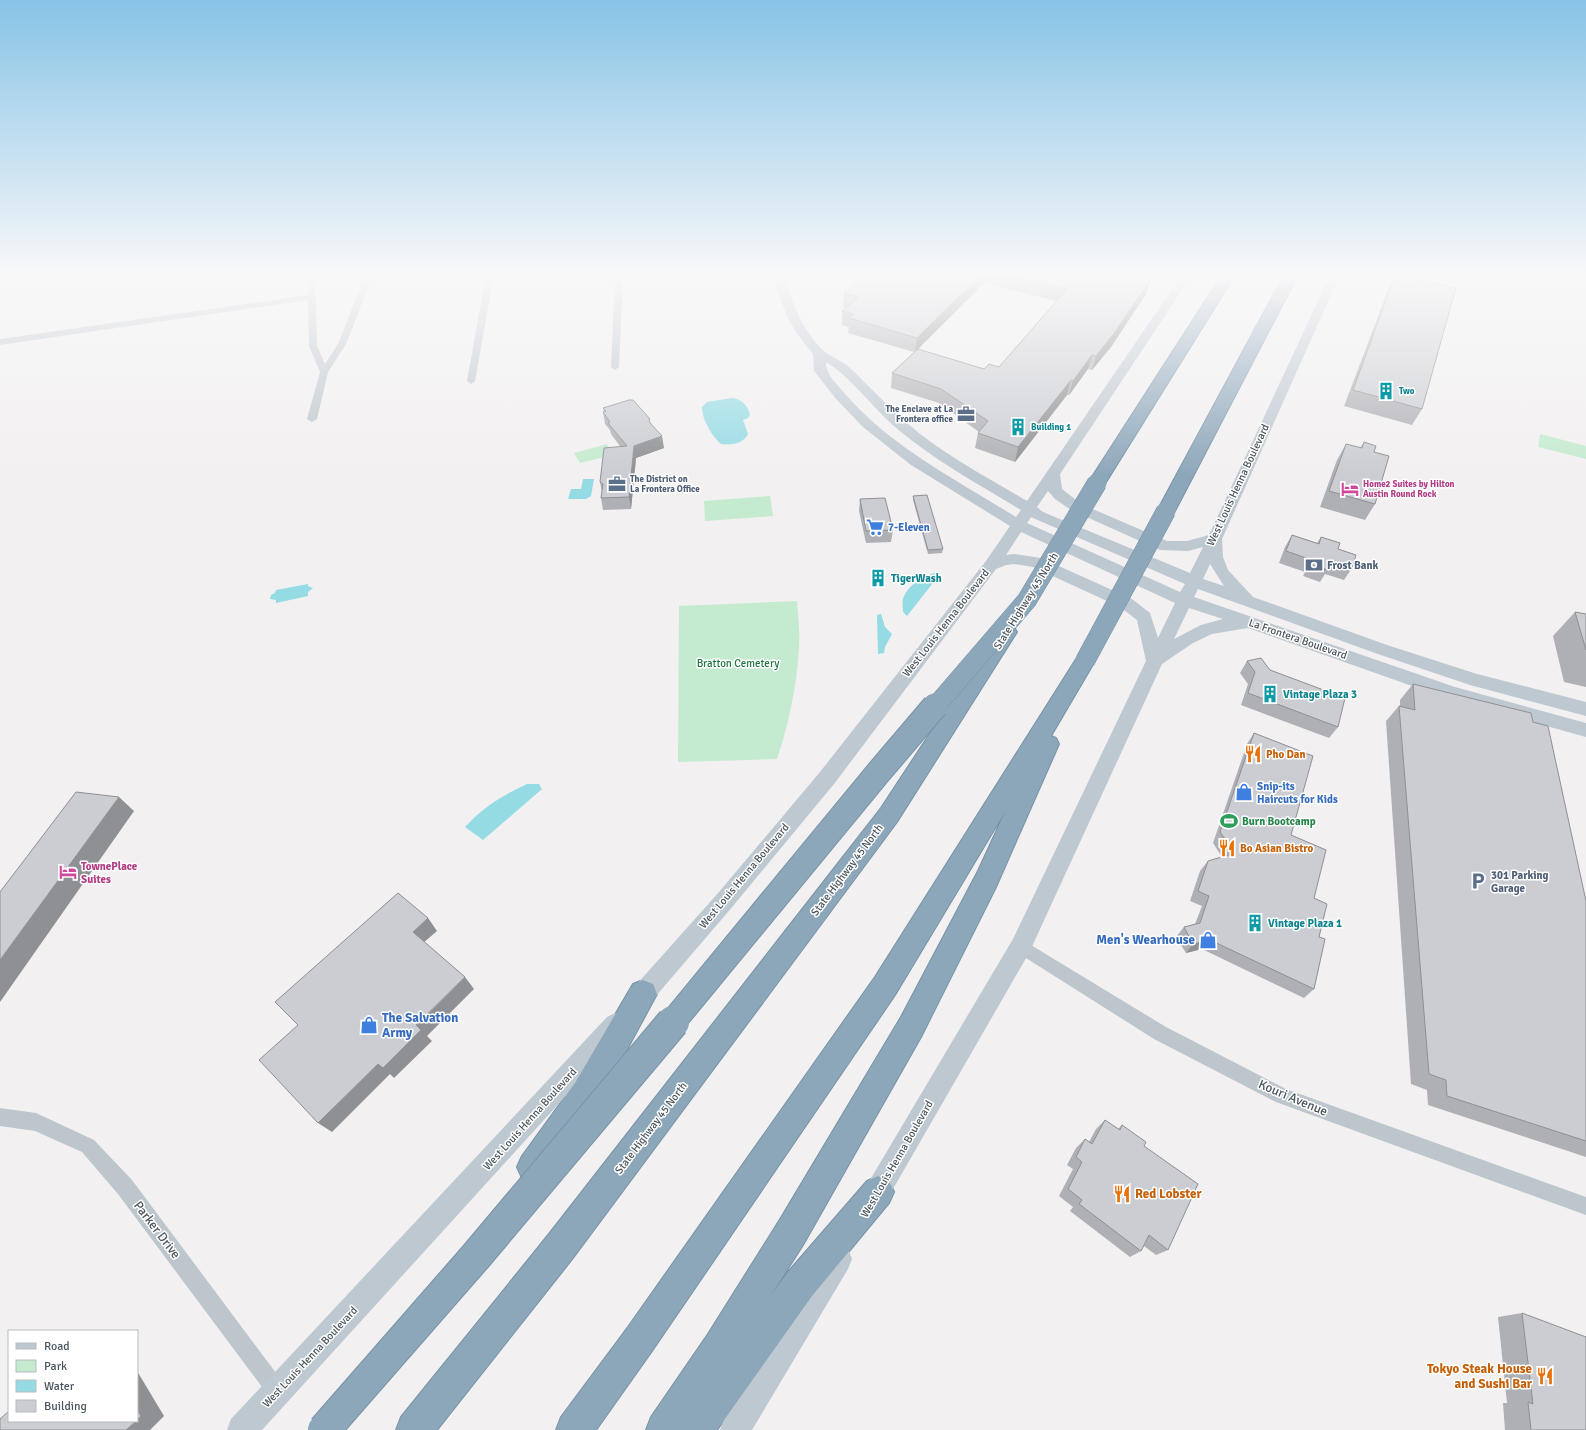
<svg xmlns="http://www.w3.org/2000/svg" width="1586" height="1430" font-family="Signika,sans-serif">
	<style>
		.green { fill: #c4ebcf }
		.water { fill: #95dbe4 }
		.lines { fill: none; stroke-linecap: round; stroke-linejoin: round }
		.highway-casing { stroke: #7892a6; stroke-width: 2 }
		.street { fill: #bdc6cc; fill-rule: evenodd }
		.secondary { fill: #bec8d0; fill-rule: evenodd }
		.highway { fill: #8da7ba; fill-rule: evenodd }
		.highway-bridge-far2-casing { stroke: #7892a6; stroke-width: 20; stroke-linecap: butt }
		.highway-bridge-far1-casing { stroke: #7892a6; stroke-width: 27; stroke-linecap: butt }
		.highway-bridge-casing { stroke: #7892a6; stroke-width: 34; stroke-linecap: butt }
		.highway-bridge-far2 { stroke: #8da7ba; stroke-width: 19 }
		.highway-bridge-far1 { stroke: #8da7ba; stroke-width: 25 }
		.highway-bridge { stroke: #8da7ba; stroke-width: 32 }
		.wall { fill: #afb0b5; fill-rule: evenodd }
		.shaded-wall { fill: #8e9093 }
		.building { fill: #cbcdd2; stroke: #8e9093 }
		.labels { text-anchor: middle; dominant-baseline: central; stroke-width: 3; stroke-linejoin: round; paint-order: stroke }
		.far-culture-label { font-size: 9px; font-weight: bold; fill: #0d838f; stroke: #fff; text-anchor: start }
		.far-service-label { font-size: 9px; font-weight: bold; fill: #4e5e75; stroke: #fff; text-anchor: end }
		.far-hotel-label { font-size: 9px; font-weight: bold; fill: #b23c85; stroke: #fff; text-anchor: start }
		.street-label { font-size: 11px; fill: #4a555c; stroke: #fff }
		.shop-label { font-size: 11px; font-weight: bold; fill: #366cbe; stroke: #fff; text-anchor: start }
		.service-label { font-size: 11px; font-weight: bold; fill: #4e5e75; stroke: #fff; text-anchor: start }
		.culture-label { font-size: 11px; font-weight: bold; fill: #0d838f; stroke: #fff; text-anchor: start }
		.park-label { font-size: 11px; fill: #217744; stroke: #fff }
		.food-label { font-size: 11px; font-weight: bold; fill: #c56008; stroke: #fff; text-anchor: start }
		.leisure-label { font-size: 11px; font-weight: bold; fill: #27864d; stroke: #fff; text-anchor: start }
		.hotel-label { font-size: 11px; font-weight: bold; fill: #b23c85; stroke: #fff; text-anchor: start }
		.near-shop-label { font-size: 13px; font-weight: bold; fill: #366cbe; stroke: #fff; text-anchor: end }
		.near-street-label { font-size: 13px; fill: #4a555c; stroke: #fff }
		.near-food-label { font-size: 13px; font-weight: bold; fill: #c56008; stroke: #fff; text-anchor: start }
	</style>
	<rect width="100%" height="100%" fill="#f2f0f1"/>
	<!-- green -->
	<path class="green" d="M1540,434L1586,446V459L1538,447Z
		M607,444L613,455L580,463L574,453Z
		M770,496L773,516L705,521L704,501Z
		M797,601C798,616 800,632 799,647C797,685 789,723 777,759L678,762L679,606Z"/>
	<!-- water -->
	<path class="water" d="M732,398C742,399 747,405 750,414L748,418L743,420L748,434C743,444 732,445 721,444C712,436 702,420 702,407L707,402Z
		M583,479H594L591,496L586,499H568L571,489H581Z
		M937,572L940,574L907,616L903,612C903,608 902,602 903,599C908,584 924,576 937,572Z
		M308,584V586L313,588L308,592V596L276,603V600L270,599L271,595L275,593L276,590Z
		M881,614L885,627L892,634L885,647L884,653L878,654L877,615Z
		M527,784H539L542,789L483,840L465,827C483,807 503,795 527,784Z"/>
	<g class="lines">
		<!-- highway casing -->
		<g class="highway-casing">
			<path id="highway" d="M1222,275H1235L1103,487L1097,488L1091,487L1088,483Z
				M1284,275H1298L1175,511L1172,515L1166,517L1160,515L1157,511Z
				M1007,625L1014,627L1017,632L897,822L573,1258L437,1430H396L401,1417L549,1234L881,808L1000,627Z
				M1085,653L1092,656L1095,661L1051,736L1056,738L1059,744L996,887L921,1037L803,1245L771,1295L788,1272L867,1181L878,1176L889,1181L894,1192L889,1203L812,1296L717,1430H646L651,1417L708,1334L779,1221L901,1017L978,871L1006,810L895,995L652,1351L596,1430H556L561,1417L628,1327L875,977L1078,656Z
				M643,980L653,984L657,994L597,1105L544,1178L533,1183L522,1178L517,1167L522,1156L575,1083L633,984Z"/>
		</g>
		<!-- street -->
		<path class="street" d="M307,275H315L317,346L325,364L338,344L365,275H373L346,344L328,372L317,419L312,422L307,419L320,372L309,346L308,300L0,345V339L308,295Z
			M486,275H494L475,381L471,384L467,381Z
			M615,275H623L619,367L615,370L611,367Z
			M1021,939L1166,1027L1286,1089L1586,1197V1215L1276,1102L1154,1039L1015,951L1013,946L1015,941Z
			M0,1108L36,1113L94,1140L132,1180L285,1385L289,1392L285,1399L278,1403L271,1399L118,1194L82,1152L35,1131L0,1126Z"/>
		<!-- secondary -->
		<path class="secondary" d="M774,275H784C792,303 803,332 825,352C833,358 843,361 850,368C873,390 894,413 919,433C952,459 990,479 1027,501L1182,275H1192L1060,474L1062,489L1081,504L1167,541H1187L1209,535L1330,275H1340L1222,539L1223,557L1228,570L1253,597L1387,645L1477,674L1586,702V716L1470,685L1375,653L1198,589L1194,597L1455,687L1586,723V737L1446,698L1248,628L1212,634L1193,643L1162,664L1029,953L882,1208L873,1212L864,1208L860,1199L864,1190L1013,939L1146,661L1137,620L1120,607L1033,567L1014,564L1006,565L996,569L834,784L733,906L644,1010L636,1013L628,1010L625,1002L628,994L719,892L820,772L986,561L1010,526L911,465L863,427L837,400L814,371L813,354L798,335L787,316L779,295ZM826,362C851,377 872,407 895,427C934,460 978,484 1021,510L1016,517C955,479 887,445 840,388C833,380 826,373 826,362ZM1048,491L1055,499L1071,510L1160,550L1188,551L1203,547L1190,573L1043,512L1037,507ZM1031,517L1033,518L1185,584L1180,592L1027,523ZM1021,532L1175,603L1158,638L1150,613L1132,599L1041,558L1014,554L1006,555ZM1210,564L1224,586L1203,579ZM1189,608L1223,619L1201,625L1174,639Z
			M615,1013L623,1017L627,1025L623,1033L262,1430H227L231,1419L607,1017Z
			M838,1245L848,1249L852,1259L848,1269L752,1430H720L724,1419L828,1249Z"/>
		<!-- highway -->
		<use href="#highway" class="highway"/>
		<!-- highway-bridge-far2 casing -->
		<g class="highway-bridge-far2-casing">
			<path id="highway-bridge-far2" d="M1085,661L1166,511
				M935,707L1027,600L1097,483"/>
		</g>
		<!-- highway-bridge-far1 casing -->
		<g class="highway-bridge-far1-casing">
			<path id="highway-bridge-far1" d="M672,1023L878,773L935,706"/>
		</g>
		<!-- highway-bridge casing -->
		<g class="highway-bridge-casing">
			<path id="highway-bridge" d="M324,1430L477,1255L673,1022"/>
		</g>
		<!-- highway-bridge-far2 -->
		<use href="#highway-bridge-far2" class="highway-bridge-far2"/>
		<!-- highway-bridge-far1 -->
		<use href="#highway-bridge-far1" class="highway-bridge-far1"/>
		<!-- highway-bridge -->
		<use href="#highway-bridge" class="highway-bridge"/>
	</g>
	<!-- wall -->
	<path class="wall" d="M865,275H1113L1127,278L1150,280L1146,294L1111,347L1092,370L1088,369L1069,395H1067L1015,462L975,448L978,433L979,432L939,403L891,388L892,373L914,352L848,333L849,327L842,325V311L846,308L843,307L844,293ZM984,283L1056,301L999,367L984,369L918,349Z
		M1395,275L1422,409L1412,425L1344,406L1388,290Z
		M603,408L651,423L664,448L636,458L631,509L603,510L601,498L602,492L600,482L620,446L611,434L610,430L605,424L603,412H604Z
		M1364,442L1374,452L1375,504L1365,520L1320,507L1337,460L1346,444L1360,448Z
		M913,496L943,549L942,553L928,554L913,500Z
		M860,499L893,530L891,542L866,543L859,511Z
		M1292,535L1317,543L1321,537L1338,549L1352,568L1344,580L1325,574L1320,582L1303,576L1305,572L1279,563L1285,547Z
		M1575,612L1586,614V687L1564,682L1553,636Z
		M1247,661L1270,670L1338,727L1329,738L1241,705L1248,684L1240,673Z
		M1413,684L1533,722L1586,901V1157L1428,1105L1427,1090L1411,1084L1386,721L1399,706H1400V700Z
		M1254,733L1314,898L1319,937L1314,989L1304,998L1202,949L1186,953L1176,937L1184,927L1195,924L1202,906L1190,901L1200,871L1208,861L1222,857L1213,843L1247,744Z
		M1105,1120L1118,1129L1122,1125L1144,1146L1168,1250L1156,1255L1144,1246L1141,1251L1130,1257L1070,1211L1073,1207L1059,1196L1073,1169L1067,1165L1076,1148L1085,1139L1089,1142L1096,1129Z
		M1522,1313L1586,1430H1505L1503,1403H1507L1498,1317Z"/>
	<!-- shaded-wall -->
	<path class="shaded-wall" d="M981,275H986L984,283L915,352L917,338Z
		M1150,280L1146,294L1111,347L1092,370L1096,356Z
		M1092,355L1088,369L1069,395L1073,381Z
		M1071,380L1067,395L1015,462L1018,447Z
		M662,436L664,448L636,458L631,509L629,497L634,446Z
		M119,797L134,811L0,1002V960Z
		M428,918L437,931L422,944L413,932Z
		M1210,940L1202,949L1186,953L1193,944Z
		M465,977L474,989L427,1036L432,1041L394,1078L390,1074L332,1132L318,1123Z
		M137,1371L164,1416L150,1430H126L136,1421H137Z"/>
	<!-- building -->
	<path class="building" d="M865,275H981L917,338L849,318L854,314L842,311L859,297L844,293Z
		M1009,275H1113L1127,278L1128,275L1150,280L1115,332L1096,356L1092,355L1073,381L1071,380L1018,447L978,433L988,421L941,389L892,373L918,349L984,369L989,364L999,367L1067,289Z
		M1395,275L1456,288L1422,409L1353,390Z
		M629,400H633L650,419H649L650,423L662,436L634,446L629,497L601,498L603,484L600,482L604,448L627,446L608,423L610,422L603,412L606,411L603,408Z
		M1364,442L1376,446L1374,452L1389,456L1375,504L1329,491L1346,444L1362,448Z
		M927,495L943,549L928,550L913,496Z
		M885,498L893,530L866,531L860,499Z
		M1292,535L1319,544L1321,537L1340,543L1338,549L1356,555L1352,568L1331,561L1328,570L1310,564L1312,560L1286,551Z
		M1575,612L1586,614V650Z
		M1261,658L1270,670L1345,698L1338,727L1248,693L1255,672L1247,661Z
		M1413,684L1531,713L1533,722L1548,726L1586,901V1141L1447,1096L1446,1080L1429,1074L1399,706L1415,710Z
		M1254,733L1313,756L1291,835L1326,850L1314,898L1327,904L1319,937L1325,939L1314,989L1210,940L1193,944L1184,927L1200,923L1209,896L1198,891L1208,861L1235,853L1220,832Z
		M76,792L119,797L0,960V892Z
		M398,893L428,918L413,932L465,977L416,1025L421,1030L383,1068L378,1064L318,1123L259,1060L298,1025L275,1002Z
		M1105,1120L1120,1130L1122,1125L1146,1142L1144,1146L1198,1184L1168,1250L1149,1235L1141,1251L1079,1204L1082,1200L1068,1189L1082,1162L1076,1157L1085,1139L1092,1144Z
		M1522,1313L1586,1337V1430H1531L1528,1402L1533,1404Z
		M137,1409L141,1416L137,1420Z
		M9,1411V1421H136L126,1430H0V1419Z"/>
	<!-- sky -->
	<linearGradient id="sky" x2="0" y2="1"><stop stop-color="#87c4e6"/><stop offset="0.58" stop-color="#f9f8f9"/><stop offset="1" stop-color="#f9f8f9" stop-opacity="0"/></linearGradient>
	<rect width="1586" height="475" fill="url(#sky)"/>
	<!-- icons -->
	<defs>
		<g id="building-bare" transform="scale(1.38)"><path d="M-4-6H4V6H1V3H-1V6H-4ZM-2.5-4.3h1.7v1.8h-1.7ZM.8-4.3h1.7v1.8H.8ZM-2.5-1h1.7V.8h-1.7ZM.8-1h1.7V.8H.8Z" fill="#0f9aa8" stroke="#fff" stroke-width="2.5" paint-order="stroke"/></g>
		<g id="office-bare" transform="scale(1.38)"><path d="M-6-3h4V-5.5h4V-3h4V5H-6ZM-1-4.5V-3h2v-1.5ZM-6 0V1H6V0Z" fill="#5c6f8a" stroke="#fff" stroke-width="2.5" paint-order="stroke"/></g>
		<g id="hotel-bare" transform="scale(1.38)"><path d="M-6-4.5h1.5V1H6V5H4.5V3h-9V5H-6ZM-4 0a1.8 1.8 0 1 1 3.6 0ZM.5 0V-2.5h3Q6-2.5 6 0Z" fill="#d1479c" stroke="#fff" stroke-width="2.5" paint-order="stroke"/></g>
		<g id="supermarket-bare" transform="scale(1.38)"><path d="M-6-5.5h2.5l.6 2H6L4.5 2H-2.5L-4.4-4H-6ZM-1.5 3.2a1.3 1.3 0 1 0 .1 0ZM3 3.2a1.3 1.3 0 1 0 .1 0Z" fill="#3f7fe0" stroke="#fff" stroke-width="2.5" paint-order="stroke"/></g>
		<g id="bank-bare" transform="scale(1.38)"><path d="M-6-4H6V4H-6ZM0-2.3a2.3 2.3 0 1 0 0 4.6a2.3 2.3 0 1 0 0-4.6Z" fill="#5c6f8a" stroke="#fff" stroke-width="2.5" paint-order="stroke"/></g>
		<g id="restaurant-bare" transform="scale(1.38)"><path d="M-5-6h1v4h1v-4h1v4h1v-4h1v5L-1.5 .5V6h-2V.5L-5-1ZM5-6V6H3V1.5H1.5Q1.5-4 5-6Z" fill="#e8710a" stroke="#fff" stroke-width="2.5" paint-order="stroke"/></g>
		<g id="shop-bare" transform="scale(1.38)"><path d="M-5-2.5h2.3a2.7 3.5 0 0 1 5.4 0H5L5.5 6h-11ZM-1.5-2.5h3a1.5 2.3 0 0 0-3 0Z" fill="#3f7fe0" stroke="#fff" stroke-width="2.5" paint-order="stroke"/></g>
		<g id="stadium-bare" transform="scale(1.38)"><path d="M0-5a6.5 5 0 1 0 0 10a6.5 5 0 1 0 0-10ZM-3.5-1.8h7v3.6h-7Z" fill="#2e9e5b" stroke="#fff" stroke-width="2.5" paint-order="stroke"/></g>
		<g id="parking-bare" transform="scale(1.38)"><path d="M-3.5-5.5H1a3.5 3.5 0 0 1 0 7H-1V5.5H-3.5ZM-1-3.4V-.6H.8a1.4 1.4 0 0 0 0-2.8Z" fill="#5c6f8a" stroke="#fff" stroke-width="2.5" paint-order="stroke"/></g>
	</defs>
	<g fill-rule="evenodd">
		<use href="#building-bare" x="1386" y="391"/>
		<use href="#office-bare" x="966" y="414"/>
		<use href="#building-bare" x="1018" y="427"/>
		<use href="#office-bare" x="617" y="484"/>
		<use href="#hotel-bare" x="1350" y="489"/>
		<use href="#supermarket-bare" x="875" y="527"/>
		<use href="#bank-bare" x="1314" y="565"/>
		<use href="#building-bare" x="878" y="578"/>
		<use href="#building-bare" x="1270" y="694"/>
		<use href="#restaurant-bare" x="1253" y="754"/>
		<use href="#shop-bare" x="1244" y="792"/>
		<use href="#stadium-bare" x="1229" y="821"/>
		<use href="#restaurant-bare" x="1227" y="848"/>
		<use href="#hotel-bare" x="68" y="872"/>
		<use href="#parking-bare" x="1478" y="881"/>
		<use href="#building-bare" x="1255" y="923"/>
		<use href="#shop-bare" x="1208" y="940"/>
		<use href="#shop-bare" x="369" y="1025"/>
		<use href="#restaurant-bare" x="1122" y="1194"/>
		<use href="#restaurant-bare" x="1545" y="1376"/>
	</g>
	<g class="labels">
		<!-- far-culture labels -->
		<g class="far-culture-label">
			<text x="1399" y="391">Two</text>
			<text x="1031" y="427">Building 1</text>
		</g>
		<!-- far-service labels -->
		<g class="far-service-label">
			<text x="953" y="409">The Enclave at La<tspan x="953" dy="10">Frontera office</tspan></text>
			<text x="630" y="479" text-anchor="start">The District on<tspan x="630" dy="10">La Frontera Office</tspan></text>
		</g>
		<!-- far-hotel labels -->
		<g class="far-hotel-label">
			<text x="1363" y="484">Home2 Suites by Hilton<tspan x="1363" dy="10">Austin Round Rock</tspan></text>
		</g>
		<!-- street labels -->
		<g class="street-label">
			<text transform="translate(1238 485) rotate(-65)">West Louis Henna Boulevard</text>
			<text transform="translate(1026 601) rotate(-58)">State Highway 45 North</text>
			<text transform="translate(946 623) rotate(-52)">West Louis Henna Boulevard</text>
			<text transform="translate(1298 639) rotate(19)">La Frontera Boulevard</text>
			<text transform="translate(847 870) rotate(-53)">State Highway 45 North</text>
			<text transform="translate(744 876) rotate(-50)">West Louis Henna Boulevard</text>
			<text transform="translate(530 1119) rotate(-48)">West Louis Henna Boulevard</text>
			<text transform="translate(651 1128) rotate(-53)">State Highway 45 North</text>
			<text transform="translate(897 1159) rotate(-60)">West Louis Henna Boulevard</text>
			<text transform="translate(310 1357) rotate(-47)">West Louis Henna Boulevard</text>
		</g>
		<!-- shop labels -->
		<g class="shop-label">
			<text x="888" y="527">7-Eleven</text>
			<text x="1257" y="786">Snip-its<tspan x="1257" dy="13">Haircuts for Kids</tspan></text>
		</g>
		<!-- service labels -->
		<g class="service-label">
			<text x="1327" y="565">Frost Bank</text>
			<text x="1491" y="875">301 Parking<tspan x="1491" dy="13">Garage</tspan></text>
		</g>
		<!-- culture labels -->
		<g class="culture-label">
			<text x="891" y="578">TigerWash</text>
			<text x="1283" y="694">Vintage Plaza 3</text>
			<text x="1268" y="923">Vintage Plaza 1</text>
		</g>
		<!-- park labels -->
		<g class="park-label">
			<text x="738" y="663">Bratton Cemetery</text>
		</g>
		<!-- food labels -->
		<g class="food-label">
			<text x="1266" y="754">Pho Dan</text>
			<text x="1240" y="848">Bo Asian Bistro</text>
		</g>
		<!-- leisure labels -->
		<g class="leisure-label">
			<text x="1242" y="821">Burn Bootcamp</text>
		</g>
		<!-- hotel labels -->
		<g class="hotel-label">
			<text x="81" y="866">TownePlace<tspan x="81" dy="13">Suites</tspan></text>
		</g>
		<!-- near-shop labels -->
		<g class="near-shop-label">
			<text x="1195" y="940">Men's Wearhouse</text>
			<text x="382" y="1018" text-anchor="start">The Salvation<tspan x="382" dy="15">Army</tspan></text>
		</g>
		<!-- near-street labels -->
		<g class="near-street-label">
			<text transform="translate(1293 1098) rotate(23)">Kouri Avenue</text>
			<text transform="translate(157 1230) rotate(53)">Parker Drive</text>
		</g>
		<!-- near-food labels -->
		<g class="near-food-label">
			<text x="1135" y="1194">Red Lobster</text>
			<text x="1532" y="1369" text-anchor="end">Tokyo Steak House<tspan x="1532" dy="15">and Sushi Bar</tspan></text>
		</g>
	</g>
	<!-- legend -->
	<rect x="8" y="1330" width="130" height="92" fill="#ffffff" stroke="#b7bbbe"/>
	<rect x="16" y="1343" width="20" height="6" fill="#bec8d0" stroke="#b7bbbe"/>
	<text x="44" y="1350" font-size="12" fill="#4a555c">Road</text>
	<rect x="16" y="1360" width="20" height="12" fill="#c4ebcf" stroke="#b7bbbe"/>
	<text x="44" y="1370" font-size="12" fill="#4a555c">Park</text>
	<rect x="16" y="1380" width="20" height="12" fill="#95dbe4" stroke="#b7bbbe"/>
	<text x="44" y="1390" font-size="12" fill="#4a555c">Water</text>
	<rect x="16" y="1400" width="20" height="12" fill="#cbcdd2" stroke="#b7bbbe"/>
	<text x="44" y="1410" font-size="12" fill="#4a555c">Building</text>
</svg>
